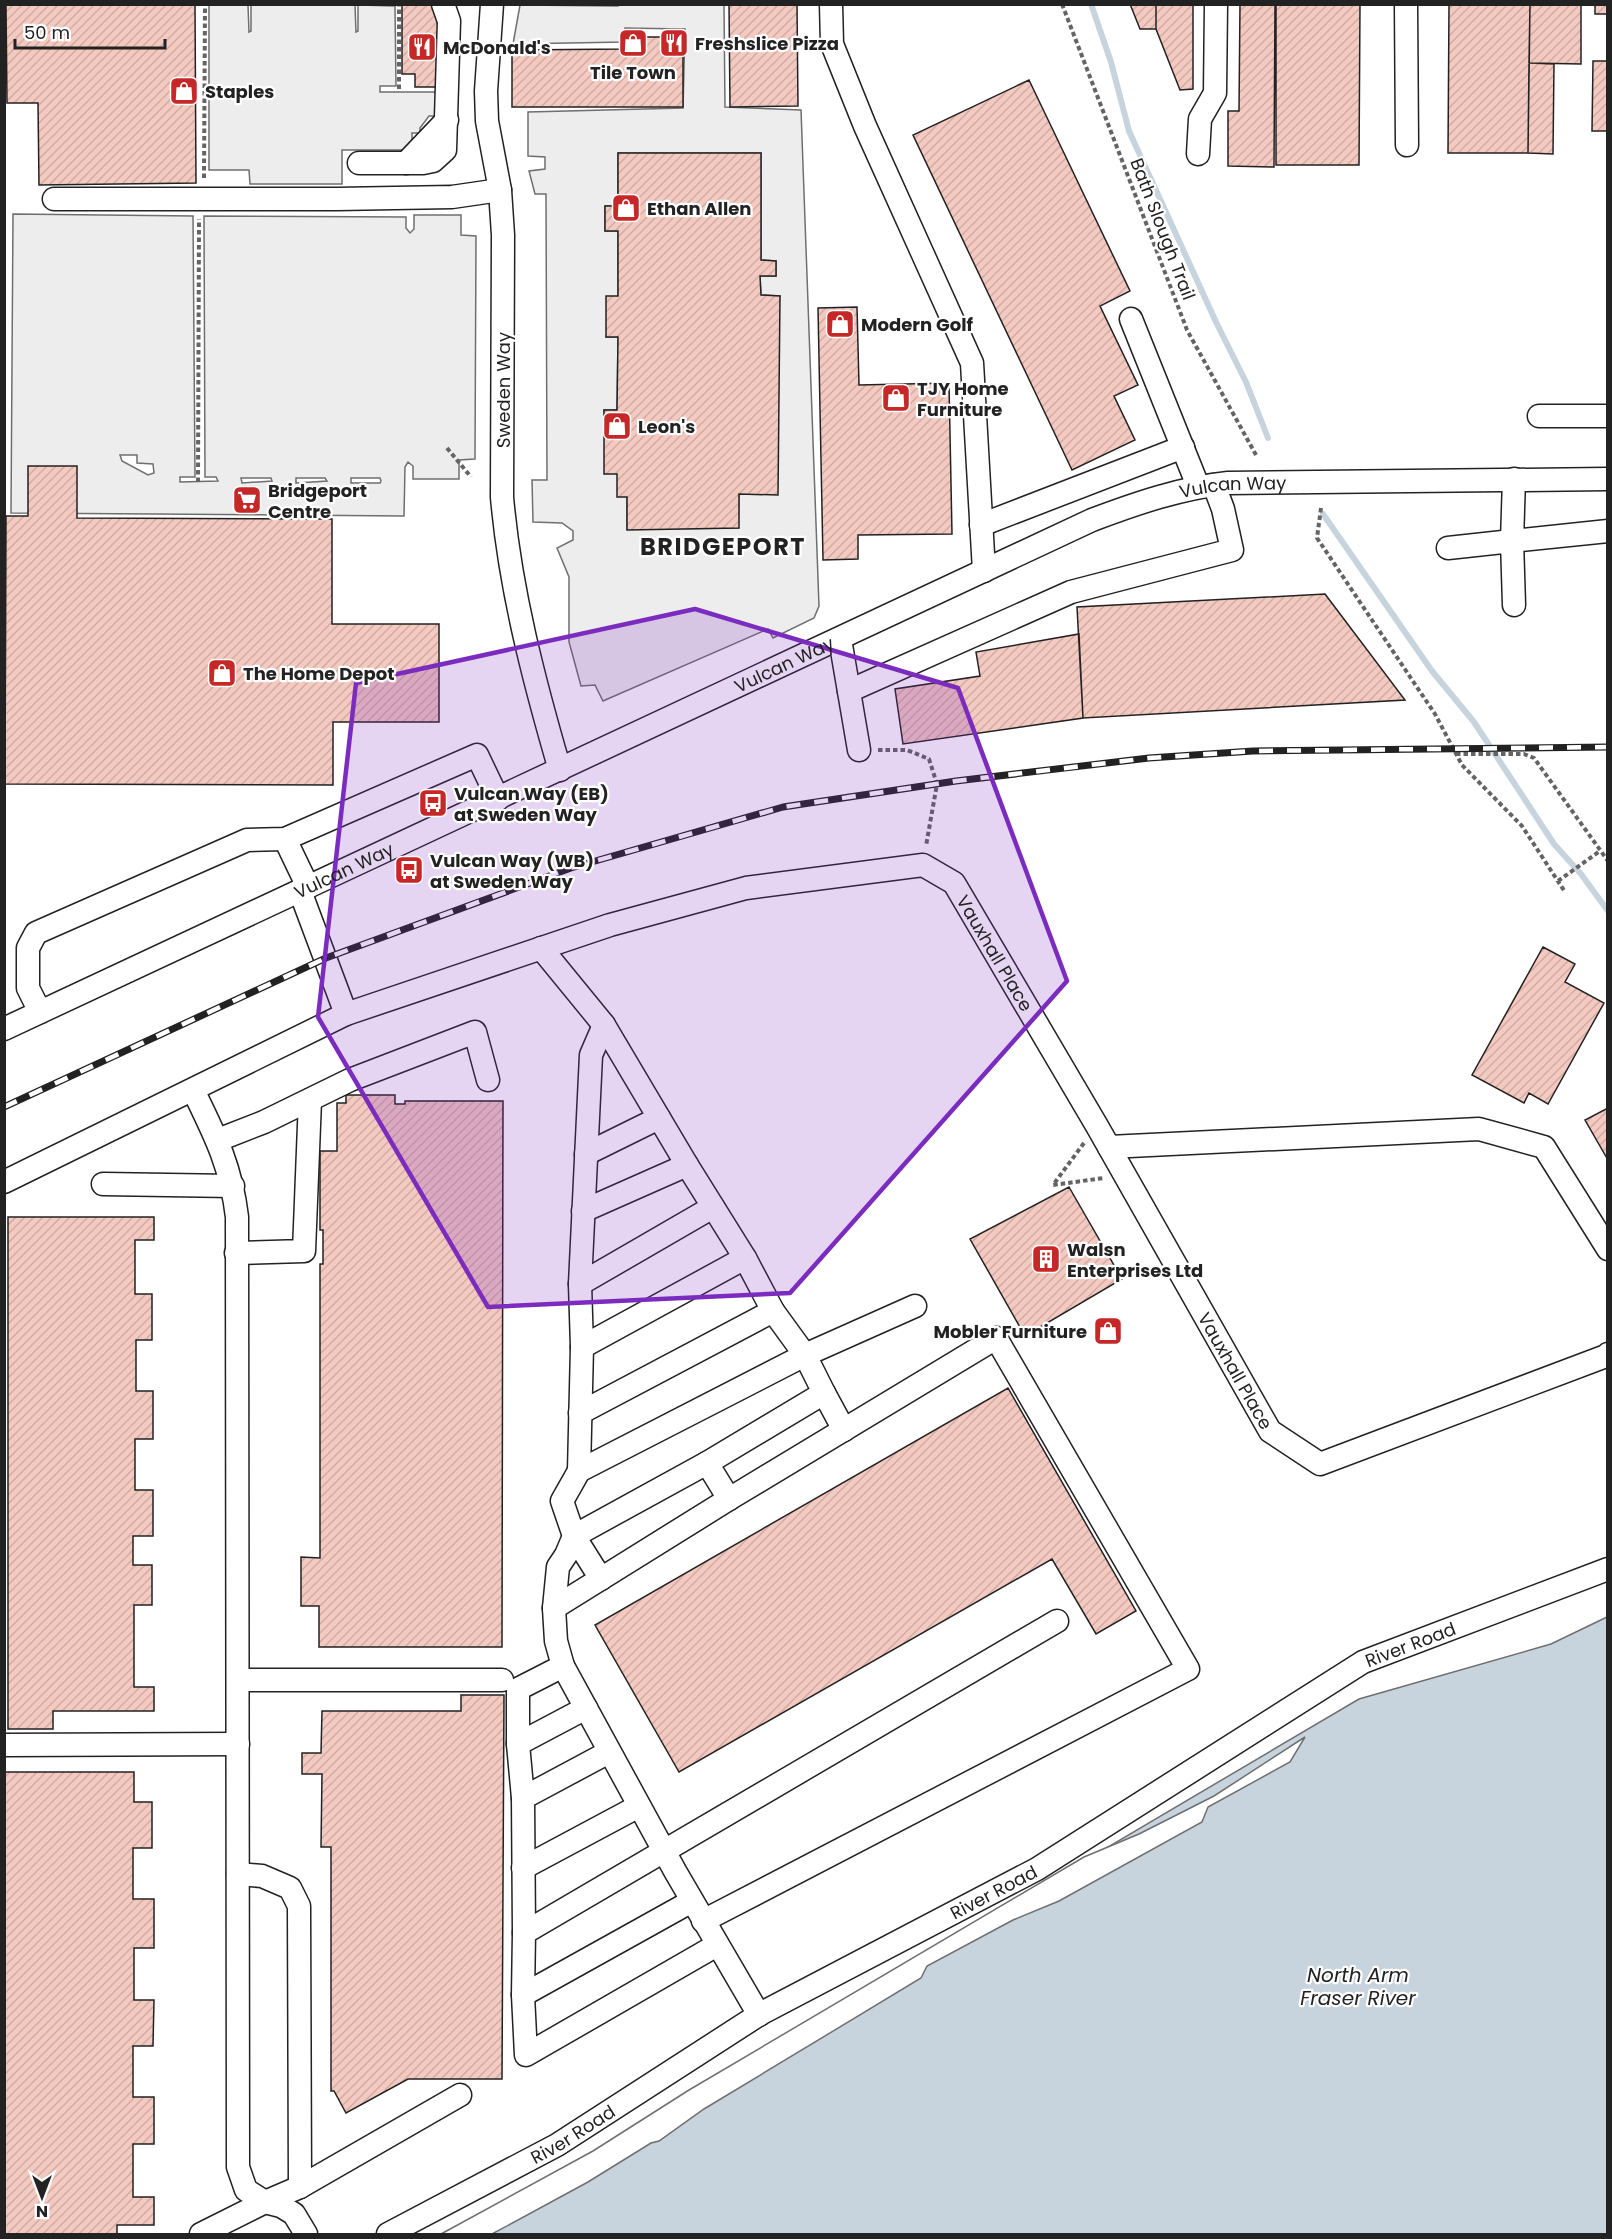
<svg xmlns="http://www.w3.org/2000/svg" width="1612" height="2239" font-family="Poppins,sans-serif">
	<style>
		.parking { fill: #ededed; stroke: #6f6f6f; stroke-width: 1.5; fill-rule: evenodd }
		.water { fill: #c7d3dd; stroke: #6f6f6f; stroke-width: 1.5 }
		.pier { fill: #fff; stroke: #6f6f6f; stroke-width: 1.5 }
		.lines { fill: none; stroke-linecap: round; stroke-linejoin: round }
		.stream { stroke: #c7d3dd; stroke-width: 6 }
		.building { fill: url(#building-hatch); stroke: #222; stroke-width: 1.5 }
		.minor-casing { stroke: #222; stroke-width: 25 }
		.path { stroke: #646464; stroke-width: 4; stroke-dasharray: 4.5 3; stroke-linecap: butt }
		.minor { stroke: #fff; stroke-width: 22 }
		.rail-casing { stroke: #222; stroke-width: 7 }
		.rail { stroke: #fff; stroke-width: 4.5; stroke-dasharray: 14; stroke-linecap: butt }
		.marked { fill: #7b2cbf; fill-opacity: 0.2; stroke: #7b2cbf; stroke-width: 4.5; stroke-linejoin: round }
		.labels { text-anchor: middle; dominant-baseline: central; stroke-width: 4.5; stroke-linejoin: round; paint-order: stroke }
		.poi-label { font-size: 18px; font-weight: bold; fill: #222; stroke: #fff; text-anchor: start }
		.street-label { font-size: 18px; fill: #222; stroke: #fff }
		.water-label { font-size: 20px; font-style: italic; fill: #222; stroke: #fff }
		.district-label { font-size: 24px; font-weight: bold; letter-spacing: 1.5px; fill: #222; stroke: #fff }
	</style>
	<defs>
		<pattern id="building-hatch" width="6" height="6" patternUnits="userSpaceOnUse" patternTransform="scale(1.5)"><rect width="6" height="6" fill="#f3c9c0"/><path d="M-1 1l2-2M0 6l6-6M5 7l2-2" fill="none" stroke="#d0aca5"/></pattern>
	</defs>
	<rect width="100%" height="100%" fill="#fff"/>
	<!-- parking -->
	<path class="parking" d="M618,4L724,5L725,107L801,110L819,606L814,618L773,638L768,629L603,701L595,685L581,686L569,642V577L557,548L573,540V531L562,523L533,522L532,480H547L546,194H535L529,171L545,169V157L528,156V112L683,108L685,29L625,28L624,42L513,44L520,5L618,6ZM618,153H761V260L776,261V276H760L761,295L780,296L739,494L738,528L627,529V497L617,474L604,410H617L618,337H606L618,296V231H605V206H618Z
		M209,5H248L249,32L251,31V5H355L356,32L358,31V5L395,6L396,86H380V92H441V116H429L420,128V133H412V150H342V184H250L249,170H209Z
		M13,214L193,216L195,477H180V482L218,481L216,477H205L204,216L406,217V228L410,233L414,229V215H461V235L476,236L475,459L459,460V479H413V466L408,462L405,467L404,516L11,513ZM120,455H137V463L153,464L154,473L148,475L122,461ZM241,478H271L272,481L242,483ZM296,478H325L327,481L296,483ZM351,478H380L381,481L380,483H351Z"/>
	<!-- water -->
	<path class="water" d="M1607,1617V2234H444L594,2153L691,2093L1359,1699L1551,1644Z"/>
	<!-- pier -->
	<path class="pier" d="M1305,1737L1290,1762L1208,1807L1202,1822L1059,1901L1013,1920L927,1966L921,1978L704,2109L659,2141L651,2143L588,2182L492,2234H441L593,2151L689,2090L1084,1857L1139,1834L1214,1796Z"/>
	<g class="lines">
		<!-- stream -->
		<path class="stream" d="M1091,4L1111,62L1129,131L1216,322L1246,382L1268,438
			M1323,514L1432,671L1474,722L1554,844L1581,874L1608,911"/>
	</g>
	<!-- building -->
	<path class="building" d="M6,4H195L196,183L39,185L38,103H7Z
		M402,4H435L438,6L442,87H415V74H402Z
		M729,4H797L798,106L730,107Z
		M1130,4H1156V29H1140Z
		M1156,4H1193V89L1180,90L1156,29Z
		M1240,4H1275L1274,167L1228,166V111H1239Z
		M1276,4H1360L1359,165H1276Z
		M1449,4H1530L1528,153H1448Z
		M1530,4H1581V64L1529,63Z
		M1595,4H1608V14H1595Z
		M625,37H683V107H512V50L625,49Z
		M1593,61H1608V131H1592Z
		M1529,63L1554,64L1553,154L1528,153Z
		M1029,80L1130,291L1100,306L1138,385L1114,396L1135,440L1072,470L913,135Z
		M618,153H761V260L776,261V276H760L761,295L780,296L778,495L739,494V528L627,530V497H617V474H604V410H617L618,337H606V296H618V231H605V206H618Z
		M857,307L859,385L949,383L952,534L858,535V559L823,560L818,308Z
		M28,466H77V518L332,519V624H439V722H333V785L5,784L6,516H28Z
		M1325,594L1405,700L1083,718L1077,607Z
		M1079,634L1083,718L903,744L895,689L980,676L976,652Z
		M1543,947L1575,964L1565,982L1604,1003L1548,1104L1529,1093L1524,1103L1472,1075Z
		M346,1095H395V1104H405V1101H503L502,1647H319V1606H301V1557L320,1558V1264H323V1230H320V1151H337V1103H346Z
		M1608,1108V1160L1585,1120Z
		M1069,1187L1122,1279L1025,1336L970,1239Z
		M8,1217H154V1240H135V1294H152V1340H136V1391H153V1439H135V1490H153V1536H133V1565H152V1605H134V1687H154V1711H53V1729H8Z
		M1008,1388L1136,1611L1096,1634L1052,1559L679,1772L595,1625Z
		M461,1695H504L502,2079H408L346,2113L334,2091H331V1847H321L322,1774H302V1753H321L322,1711H461Z
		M5,1772H134V1802H152V1848H133V1899H154V1948H134V2000H154L153,2046H133V2097H154V2144H133V2197H154V2225H117V2234H5Z"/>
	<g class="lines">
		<!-- minor casing -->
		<g class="minor-casing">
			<g id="minor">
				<path d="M492,4L486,91L487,121L500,190L503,235L502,497C510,589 534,681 560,770"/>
				<path d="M831,4L832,44L865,126L972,363L984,571"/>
				<path d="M1406,4L1407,145"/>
				<path d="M1198,154L1200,119L1215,93L1216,4"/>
				<path d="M359,163H423L433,161L445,150L449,21L443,4"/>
				<path d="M406,163L447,120"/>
				<path d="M54,199H337L452,197L500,190"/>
				<path d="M1131,319L1198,486"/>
				<path d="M1539,416H1608"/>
				<path d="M1514,479L1512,541L1608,531"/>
				<path d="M981,525L1183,447"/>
				<path d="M1448,548L1512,541L1514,605"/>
				<path d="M840,639L859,750"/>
				<path d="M849,691L1071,592L1232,550L1223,509L1214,485"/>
				<path d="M285,839L308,887"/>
				<path d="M300,891L346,1014"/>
				<path d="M541,948L604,1025L687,1165L745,1258L773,1311L805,1355L824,1393L707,1463L574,1536L566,1555L558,1567L554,1608L556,1641L563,1666L675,1871L759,2015"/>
				<path d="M40,1012L28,988V948L36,933L247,840L285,839L477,755L498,799"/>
				<path id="s1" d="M4,1029L1092,520C1137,503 1181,488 1228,483L1608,479"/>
				<path d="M193,1090C215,1135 231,1166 237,1217L238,2167L246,2190L265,2202L281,2206L294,2214L306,2234"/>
				<path d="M218,1140L264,1122L350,1080L475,1032L488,1080"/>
				<path d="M1109,1147L1479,1129L1544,1147L1608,1249"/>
				<path d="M586,1154L659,1118"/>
				<path id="s2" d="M4,1182L346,1014L610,925L746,888L923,865L954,883L1097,1126L1270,1431L1320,1464L1606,1356L1608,1354"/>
				<path d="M103,1184L233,1186"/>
				<path d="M583,1211L687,1165"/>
				<path d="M236,1253L304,1251L310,1100"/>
				<path d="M580,1284L713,1207"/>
				<path d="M582,1347L745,1258"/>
				<path d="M824,1393L844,1430"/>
				<path d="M580,1413L773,1311"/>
				<path d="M707,1463L729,1499"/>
				<path d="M579,1471L582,1347L580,1284L591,1055L604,1025"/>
				<path d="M601,1579L574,1536L562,1501L579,1471L805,1355L915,1306"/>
				<path d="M554,1608L729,1499L996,1338L1188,1669L703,1921"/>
				<path d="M238,1680H502"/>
				<path d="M518,1744V1689L563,1666"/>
				<path d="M4,1745L238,1744"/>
				<path d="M523,1798L609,1752"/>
				<path d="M523,1868L639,1806"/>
				<path d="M238,1874L262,1876L290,1888L299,1906L300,2187"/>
				<path d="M524,1933L523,1798L518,1744L586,1708"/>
				<path d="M717,1945L526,2055L523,1995L524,1933L1057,1621"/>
				<path d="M523,1995L692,1901"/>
				<path d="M201,2234L265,2202L300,2187L460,2095"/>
				<path id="s3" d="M388,2234L557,2145L760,2014L1037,1869L1363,1662L1608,1569"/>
			</g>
		</g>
		<!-- path -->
		<path class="path" d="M1062,4L1187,330L1256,455
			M399,89V4
			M204,178L205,4
			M447,448L471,477
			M198,482L199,219
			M1321,508L1317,538L1435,714L1462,765L1522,826L1565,892
			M878,750H907L929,759L937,784L926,846
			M1456,754H1524L1534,758L1608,861
			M1558,881L1600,851
			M1084,1143L1053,1185L1104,1178"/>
		<!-- minor -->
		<use href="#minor" class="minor"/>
		<!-- rail casing -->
		<g class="rail-casing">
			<path id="rail" d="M4,1107L326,958L571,868L783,807L956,781L1149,758L1253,751L1608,747"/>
		</g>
		<!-- rail -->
		<use href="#rail" class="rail"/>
	</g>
	<!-- marked area -->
	<path class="marked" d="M695,609L958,688L1067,981L790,1293L488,1307L318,1017L356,683Z"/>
	<!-- icons -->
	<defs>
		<g id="shop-square" transform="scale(1.5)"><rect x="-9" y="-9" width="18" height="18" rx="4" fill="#c62828" stroke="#fff"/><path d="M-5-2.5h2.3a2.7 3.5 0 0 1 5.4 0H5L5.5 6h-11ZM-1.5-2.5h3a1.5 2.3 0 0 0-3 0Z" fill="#fff"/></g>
		<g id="restaurant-square" transform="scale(1.5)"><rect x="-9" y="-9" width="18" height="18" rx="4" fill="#c62828" stroke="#fff"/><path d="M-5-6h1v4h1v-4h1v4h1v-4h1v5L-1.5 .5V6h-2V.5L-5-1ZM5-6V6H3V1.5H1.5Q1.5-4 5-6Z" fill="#fff"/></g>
		<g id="supermarket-square" transform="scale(1.5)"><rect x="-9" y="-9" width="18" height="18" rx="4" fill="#c62828" stroke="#fff"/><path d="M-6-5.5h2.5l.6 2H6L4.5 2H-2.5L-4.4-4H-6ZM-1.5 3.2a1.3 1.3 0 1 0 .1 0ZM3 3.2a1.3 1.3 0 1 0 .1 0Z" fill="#fff"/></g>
		<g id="bus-square" transform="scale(1.5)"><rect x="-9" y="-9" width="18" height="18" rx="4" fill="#c62828" stroke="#fff"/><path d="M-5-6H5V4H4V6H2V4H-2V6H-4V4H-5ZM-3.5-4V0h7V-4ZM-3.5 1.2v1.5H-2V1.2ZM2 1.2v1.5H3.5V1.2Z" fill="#fff"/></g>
		<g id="building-square" transform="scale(1.5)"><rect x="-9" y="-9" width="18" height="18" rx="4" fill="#c62828" stroke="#fff"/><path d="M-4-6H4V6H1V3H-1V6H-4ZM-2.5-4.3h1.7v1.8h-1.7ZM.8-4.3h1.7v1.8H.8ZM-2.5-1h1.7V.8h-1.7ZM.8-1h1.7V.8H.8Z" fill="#fff"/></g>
	</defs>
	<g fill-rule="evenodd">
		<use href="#shop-square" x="633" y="43"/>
		<use href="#restaurant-square" x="674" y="43"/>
		<use href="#restaurant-square" x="422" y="47"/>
		<use href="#shop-square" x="184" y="91"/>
		<use href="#shop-square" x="626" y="208"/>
		<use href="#shop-square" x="840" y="324"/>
		<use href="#shop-square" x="896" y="398"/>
		<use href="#shop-square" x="617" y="426"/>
		<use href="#supermarket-square" x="247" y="500"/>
		<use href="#shop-square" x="222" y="673"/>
		<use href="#bus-square" x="433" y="803"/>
		<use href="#bus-square" x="409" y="870"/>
		<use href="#building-square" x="1046" y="1259"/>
		<use href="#shop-square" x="1108" y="1331"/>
	</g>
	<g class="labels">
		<!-- poi labels -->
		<g class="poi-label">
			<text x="695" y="43">Freshslice Pizza</text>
			<text x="443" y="47">McDonald's</text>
			<text x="633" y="72" text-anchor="middle">Tile Town</text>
			<text x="205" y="91">Staples</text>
			<text x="647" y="208">Ethan Allen</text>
			<text x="861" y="324">Modern Golf</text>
			<text x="917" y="388">TJY Home<tspan x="917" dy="21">Furniture</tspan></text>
			<text x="638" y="426">Leon's</text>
			<text x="268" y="490">Bridgeport<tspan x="268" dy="21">Centre</tspan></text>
			<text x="243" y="673">The Home Depot</text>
			<text x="454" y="793">Vulcan Way (EB)<tspan x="454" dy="21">at Sweden Way</tspan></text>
			<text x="430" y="860">Vulcan Way (WB)<tspan x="430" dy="21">at Sweden Way</tspan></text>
			<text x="1067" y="1249">Walsn<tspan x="1067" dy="21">Enterprises Ltd</tspan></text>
			<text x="1087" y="1331" text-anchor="end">Mobler Furniture</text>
		</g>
		<!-- street labels -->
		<g class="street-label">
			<text transform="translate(1163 229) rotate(69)">Bath Slough Trail</text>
			<text transform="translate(503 390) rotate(-90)">Sweden Way</text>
			<text stroke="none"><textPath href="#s1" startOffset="1347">Vulcan Way</textPath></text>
			<text stroke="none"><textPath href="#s1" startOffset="861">Vulcan Way</textPath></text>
			<text stroke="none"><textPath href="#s1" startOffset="375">Vulcan Way</textPath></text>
			<text stroke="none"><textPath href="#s2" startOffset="1096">Vauxhall Place</textPath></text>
			<text stroke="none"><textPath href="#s2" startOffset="1578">Vauxhall Place</textPath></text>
			<text stroke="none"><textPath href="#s3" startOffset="1182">River Road</textPath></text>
			<text stroke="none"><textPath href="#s3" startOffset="696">River Road</textPath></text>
			<text stroke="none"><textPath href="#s3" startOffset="210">River Road</textPath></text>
		</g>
		<!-- water labels -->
		<g class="water-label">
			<text x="1358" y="1975">North Arm<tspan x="1358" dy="23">Fraser River</tspan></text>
		</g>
		<!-- district labels -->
		<g class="district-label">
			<text x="723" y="546">BRIDGEPORT</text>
		</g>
	</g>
	<!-- border -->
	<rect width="1612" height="2239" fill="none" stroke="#222222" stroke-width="12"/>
	<!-- north arrow -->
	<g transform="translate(42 2197) rotate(180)" stroke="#ffffff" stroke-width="4.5" paint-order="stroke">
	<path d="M0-4.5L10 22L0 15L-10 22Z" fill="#222222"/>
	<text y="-9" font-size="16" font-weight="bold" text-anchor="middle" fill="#222222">N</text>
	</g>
	<!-- scale -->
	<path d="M15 39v9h150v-9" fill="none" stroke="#222222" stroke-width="3"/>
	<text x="24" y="39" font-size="18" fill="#222222" stroke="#ffffff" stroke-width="4.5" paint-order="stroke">50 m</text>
</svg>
